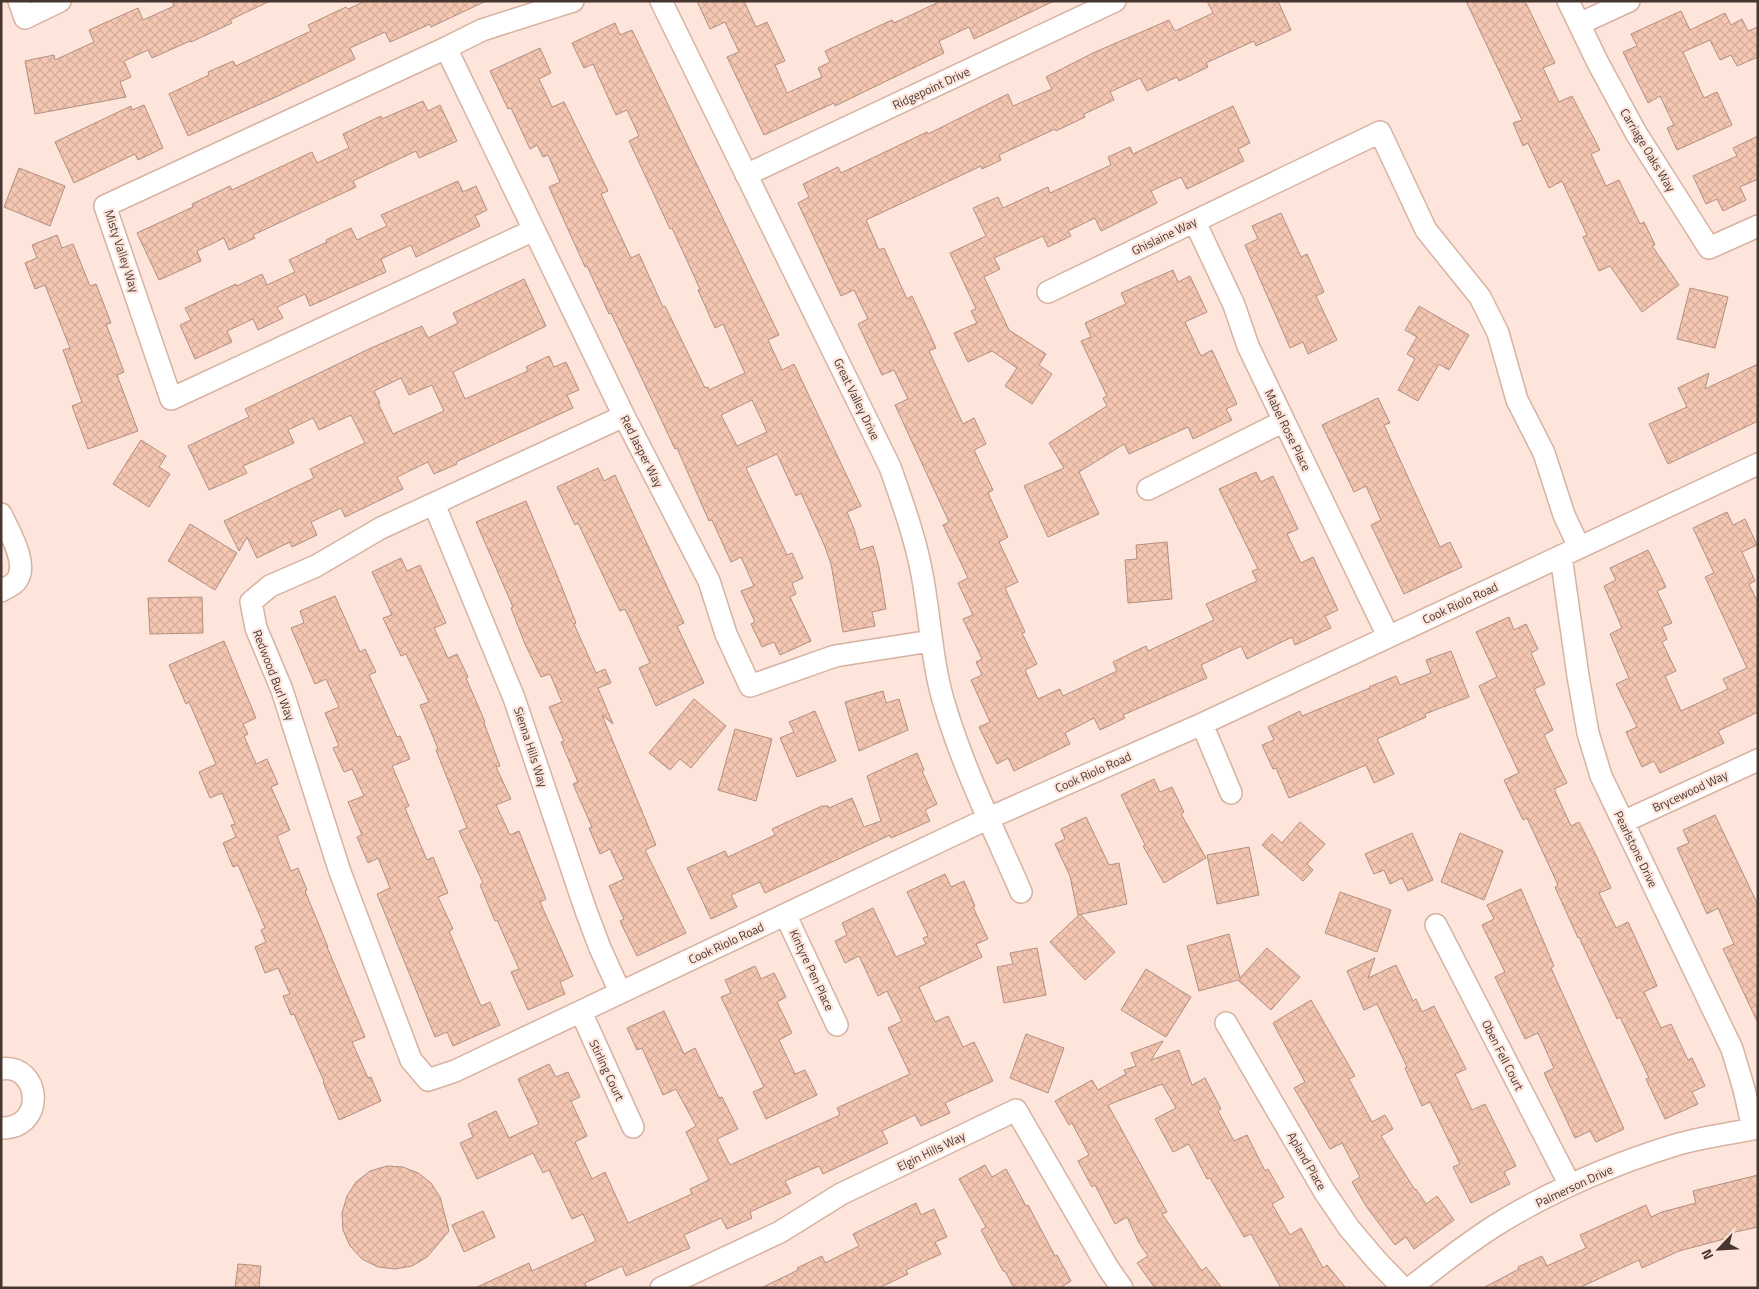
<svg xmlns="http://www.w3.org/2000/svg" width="1759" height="1289" font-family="'Titillium Web',sans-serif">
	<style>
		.building { fill: url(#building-cross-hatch); stroke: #b38f7f; fill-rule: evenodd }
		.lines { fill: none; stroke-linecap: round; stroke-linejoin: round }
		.minor-casing { stroke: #d7b2a1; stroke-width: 24 }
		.minor { stroke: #fff; stroke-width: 21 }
		.labels { text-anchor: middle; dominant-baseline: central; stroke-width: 4.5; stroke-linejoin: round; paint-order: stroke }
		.street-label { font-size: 12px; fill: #463630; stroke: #fde5db }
	</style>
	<defs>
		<pattern id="building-cross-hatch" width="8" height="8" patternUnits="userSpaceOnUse" patternTransform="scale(1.25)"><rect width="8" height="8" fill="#f5c7b3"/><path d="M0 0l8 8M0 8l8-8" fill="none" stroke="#d3ac9a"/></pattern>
	</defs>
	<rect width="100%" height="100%" fill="#fde5db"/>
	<!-- building -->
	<path class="building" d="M172,1H270L230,20L232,23L191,42L190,41L152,58L148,50L124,61L131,77L120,82L126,97L35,114L25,61L54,55L55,60L94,42L89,30L138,8L143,20L174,6Z
		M365,1H486L431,27L430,24L390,42L385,32L350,48L355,59L276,97L188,136L169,94L209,75L208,72L233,61L236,66L311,31L308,25L346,7L348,9Z
		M697,1H744L756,27L767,22L785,61L775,65L787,93L822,77L818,68L830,62L825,51L892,20L894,23L941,1H1054L974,39L969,27L939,41L944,53L835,106L834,103L764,135L727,57L739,52L725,22L710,29Z
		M1207,1H1278L1291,30L1256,46L1254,41L1206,63L1208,67L1179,81L1177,77L1147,91L1140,78L1110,92L1114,100L1084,114L1085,117L1056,131L1055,129L999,155L1001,160L982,169L981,166L866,220L879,250L884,248L907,299L912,296L936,348L929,351L963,424L974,418L986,444L974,450L993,490L988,493L1008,537L999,542L1018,582L1005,588L1025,632L1022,633L1037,664L1025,670L1038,699L1060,689L1063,696L1117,671L1113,662L1146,646L1148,651L1214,620L1206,604L1257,581L1252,571L1258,569L1219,489L1256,472L1261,482L1273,476L1298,529L1287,534L1301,563L1313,557L1338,610L1325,616L1331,628L1295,645L1292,637L1247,659L1241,646L1201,665L1207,678L1123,715L1125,718L1100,730L1094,718L1065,733L1070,744L1014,771L1008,758L997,764L979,727L990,722L971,680L982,675L976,662L982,659L963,619L973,615L958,583L968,578L943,525L949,522L895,405L908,399L894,370L882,375L858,324L868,319L854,290L841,296L798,203L809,197L803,184L838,167L841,173L927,132L928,134L1008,94L1013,106L1052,89L1046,77L1093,53L1169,20L1175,31L1213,13Z
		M1466,1H1525L1555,63L1543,68L1559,102L1572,96L1600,150L1591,154L1606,186L1619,180L1640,224L1644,222L1655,245L1652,246L1679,285L1642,312L1610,266L1599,271L1583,237L1587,235L1562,181L1549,188L1528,143L1523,146L1513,123L1522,120Z
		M1681,11L1690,30L1725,13L1731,25L1742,19L1748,31L1758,27V57L1737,66L1731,55L1720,60L1710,40L1683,52L1704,98L1717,92L1732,125L1677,150L1667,128L1674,125L1660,96L1648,103L1623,52L1637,46L1631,34Z
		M615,23L620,35L632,30L779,335L768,340L782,370L794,364L861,506L847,512L854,529L860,550L873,546L879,567L886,609L872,612L875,626L843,632L831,564L825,547L801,493L796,496L777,454L746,468L787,555L792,553L803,578L792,583L796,594L790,597L811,641L780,655L774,642L762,647L751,624L755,622L741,591L754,586L741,557L731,562L712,520L709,521L677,448L675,449L611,313L609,314L587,266L585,267L549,187L560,182L548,155L543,157L537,145L530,149L511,108L508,109L490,71L540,48L551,73L539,79L552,107L564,102L608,191L601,194L631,258L639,254L663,307L665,306L705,388L708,387L709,390L745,373L723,324L715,328L698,290L700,289L672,228L670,229L629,141L639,136L627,110L616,115L593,64L584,68L572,43ZM752,400L767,432L737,446L721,415Z
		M423,101L428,111L440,105L457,141L419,158L416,151L353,181L356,187L253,235L255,238L229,250L224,238L197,251L201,261L159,280L137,233L193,207L192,204L230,186L232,190L312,152L317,163L349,148L343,134L381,116L382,119Z
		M144,105L163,148L138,160L135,154L74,183L55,142L131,106L132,110Z
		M1233,106L1250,143L1238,149L1244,161L1187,189L1181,177L1151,191L1157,203L1101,231L1095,218L1068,231L1071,236L1048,247L1043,236L994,258L1000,269L984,277L1009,330L1046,354L1039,365L1052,374L1032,404L1005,386L1017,368L992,351L968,362L954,333L977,323L971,311L976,309L950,253L986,236L973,208L998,197L1003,208L1048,187L1050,193L1111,165L1108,157L1130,147L1133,154Z
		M1758,136V179L1740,187L1746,200L1723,211L1717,199L1706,204L1693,176L1737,156L1733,148Z
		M19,168L65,186L50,226L4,207Z
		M458,181L463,192L476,186L487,210L475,216L480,226L416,257L411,245L381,259L386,272L310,306L305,294L277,307L283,318L258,330L253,319L227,331L232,342L195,359L180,325L191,320L185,308L236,284L237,286L262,274L267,285L295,272L289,260L327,242L326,240L351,228L357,240L387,226L381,215Z
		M1281,213L1301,257L1307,254L1324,292L1316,296L1337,340L1308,354L1303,342L1290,348L1245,245L1258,239L1252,226Z
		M57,235L62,248L73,244L90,286L96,284L111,323L106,324L124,372L117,375L138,431L88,449L72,406L82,402L63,350L70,348L45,285L35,289L25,263L37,258L32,245Z
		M1173,270L1178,282L1190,276L1207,312L1185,322L1201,356L1212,350L1237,404L1226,409L1232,420L1193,439L1188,427L1129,454L1124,444L1079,472L1099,514L1048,537L1024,486L1064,468L1049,443L1107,406L1103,398L1107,396L1081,341L1091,337L1085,323L1126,304L1121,293Z
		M524,279L546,326L453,372L465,399L528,371L526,367L549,356L554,367L566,362L579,390L567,395L573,408L456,462L457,464L434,474L428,462L397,477L403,489L345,517L341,508L311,522L317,535L292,547L290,542L257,558L247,537L239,551L224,521L314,478L310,469L365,443L351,415L319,430L313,418L288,430L294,443L243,466L247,473L209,490L188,446L249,417L245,409L371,348L422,326L428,338L458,323L453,313ZM401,378L409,395L432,385L444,411L393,434L378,403H380L374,391Z
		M1690,288L1728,297L1715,348L1677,339Z
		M1419,306L1469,335L1449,370L1439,364L1418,401L1398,390L1415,359L1407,354L1417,337L1405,330Z
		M1758,364V421L1668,464L1649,424L1687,407L1678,388L1709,373L1705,389Z
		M1378,398L1390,423L1384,425L1440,547L1450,542L1462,567L1404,594L1371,525L1381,520L1366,486L1354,492L1322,425Z
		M141,440L166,456L159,467L170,474L149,507L113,484Z
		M598,468L604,481L615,475L684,623L677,626L704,683L656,706L639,668L650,663L625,609L620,611L578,523L575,525L557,487Z
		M526,501L559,580L576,623L574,624L596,673L605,669L611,683L598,688L613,724L602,715L656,845L645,850L686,933L637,956L620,921L624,919L609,886L624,879L610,849L600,854L589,828L592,827L573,784L578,782L561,742L564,741L549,707L562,702L550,674L541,677L525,644L511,608L513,607L476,522Z
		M1727,512L1733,525L1745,519L1757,545L1742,552L1755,581L1749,584L1758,603V712L1718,731L1724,743L1660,773L1654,761L1642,767L1626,732L1637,727L1616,684L1629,678L1610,634L1622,628L1604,586L1616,580L1610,568L1648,550L1666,587L1657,591L1672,623L1662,627L1667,639L1662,642L1676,671L1665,676L1681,711L1728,689L1723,679L1747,668L1705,577L1714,573L1693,528Z
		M190,524L237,553L215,590L168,561Z
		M1167,542L1172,599L1128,603L1125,560L1137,559L1136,545Z
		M401,558L407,571L420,565L446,623L434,628L448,658L457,654L468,677L466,678L485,722L484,723L500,766L496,767L511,799L496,805L510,835L519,831L546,899L540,902L573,976L560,982L565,994L528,1010L511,972L519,969L497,920L495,921L480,885L483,883L459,831L467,828L436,750L438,749L420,705L429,702L406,654L401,656L383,618L392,615L372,572Z
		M335,596L360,652L365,649L376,672L369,675L397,737L400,736L410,759L392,766L409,806L405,808L427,860L433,857L448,893L438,897L453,929L449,931L481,1006L490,1002L500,1025L453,1046L447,1032L435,1037L377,894L390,888L378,858L368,863L357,837L362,835L348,802L364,796L352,769L344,772L333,748L339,746L325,713L339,707L326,679L315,684L291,628L304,623L300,611Z
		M202,597L203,633L150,634L148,598Z
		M1509,617L1514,630L1526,624L1538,649L1531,653L1545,684L1534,689L1553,730L1544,735L1567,783L1554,789L1571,826L1579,822L1596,855L1611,888L1599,893L1616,928L1628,922L1640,948L1657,986L1644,992L1661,1028L1671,1024L1688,1060L1692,1058L1705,1086L1692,1092L1698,1104L1665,1119L1646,1079L1649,1078L1620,1017L1617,1019L1579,937L1578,938L1555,887L1558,885L1527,818L1523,820L1504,780L1519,773L1479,686L1497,677L1476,632Z
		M224,641L256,718L243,724L248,734L244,736L256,764L267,759L278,784L271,787L290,830L277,836L291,871L298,868L307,890L305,891L328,947H327L365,1037L352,1042L368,1078L371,1077L381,1101L339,1120L323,1082L324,1081L294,1014L291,1015L283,996L290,994L278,968L265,973L255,947L266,942L261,930L265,928L238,865L233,867L223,843L236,837L231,825L235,824L222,793L210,798L199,772L216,764L189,702L186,704L169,665Z
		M1451,651L1469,697L1425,714L1426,717L1377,739L1394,774L1374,783L1366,765L1289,798L1276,768L1273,769L1262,745L1274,740L1268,727L1300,711L1302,716L1370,688L1369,687L1396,676L1400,685L1431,673L1426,660Z
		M883,691L886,703L899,699L908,730L859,751L845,702Z
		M694,699L726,726L691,768L680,759L670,770L649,753Z
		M815,711L836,761L797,777L780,738L794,732L789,722Z
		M735,729L772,739L756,801L718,790Z
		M917,753L924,770L922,771L937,804L925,810L930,821L891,838L890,835L765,893L760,882L731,895L737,907L711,919L687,868L725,851L728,857L775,835L772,829L822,806H828L829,808L852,798L864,827L881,821L867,776Z
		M1154,779L1160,792L1172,787L1184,812L1181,814L1206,858L1164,883L1143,846L1145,845L1121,795Z
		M1715,815L1758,905V1023L1723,949L1734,944L1718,908L1707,914L1677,848L1689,843L1683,830Z
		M1086,817L1109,865L1119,863L1127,904L1078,915L1070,876L1055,844L1065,839L1061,829Z
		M1300,822L1325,844L1307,864L1313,870L1303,881L1262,845L1272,834L1282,843Z
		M1412,833L1433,880L1408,891L1402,878L1390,884L1384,870L1374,874L1365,854Z
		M1460,833L1503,851L1484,900L1441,882Z
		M1249,847L1259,895L1217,904L1207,855Z
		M945,874L951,887L964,881L975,906L973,907L988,939L976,944L982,957L919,987L935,1022L948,1016L963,1047L974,1042L993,1081L945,1103L950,1113L921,1126L915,1115L882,1131L888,1143L823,1174L819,1166L785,1181L791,1193L750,1212L752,1218L727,1229L721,1218L684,1235L690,1248L626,1276L622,1266L585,1283L587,1288H475L529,1263L532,1271L596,1241L583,1214L572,1219L549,1170L543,1173L533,1153L477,1179L460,1143L473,1137L468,1124L496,1111L509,1138L539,1124L518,1079L549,1064L556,1077L568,1072L580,1097L571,1101L587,1136L575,1142L592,1179L605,1172L628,1223L692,1194L690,1189L709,1180L686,1132L696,1126L676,1089L663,1095L642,1048L637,1050L627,1028L664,1011L684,1054L695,1048L719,1098L722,1097L738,1129L717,1139L730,1165L840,1115L837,1108L910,1074L888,1028L902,1021L887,991L878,996L859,956L845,963L835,941L847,935L842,923L873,908L896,957L926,944L923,938L928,936L907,892Z
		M1521,889L1554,966L1551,968L1624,1129L1596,1142L1590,1131L1575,1138L1544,1073L1554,1068L1538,1033L1525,1039L1495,977L1505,972L1482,925L1494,919L1487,905Z
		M1340,892L1391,910L1377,952L1325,933Z
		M1080,914L1115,952L1085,980L1050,942Z
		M1229,934L1240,978L1267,948L1300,977L1271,1010L1238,980L1199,991L1187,946Z
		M1037,948L1046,995L1004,1003L997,967L1013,964L1010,953Z
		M1375,958L1368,978L1396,965L1413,1001L1416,999L1422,1012L1434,1006L1466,1069L1455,1074L1472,1110L1485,1104L1516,1166L1504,1172L1510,1184L1471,1203L1453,1167L1460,1164L1430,1102L1422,1106L1405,1068L1407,1067L1377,1004L1364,1010L1347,971Z
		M755,966L761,979L774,973L786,997L777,1002L792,1033L779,1040L795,1074L805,1070L817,1095L766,1119L753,1092L764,1087L721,997L731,993L725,980Z
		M1146,969L1191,997L1166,1037L1121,1010Z
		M1311,1000L1355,1076L1349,1079L1372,1122L1385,1115L1393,1129L1381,1136L1415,1190L1416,1189L1426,1204L1437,1196L1454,1220L1414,1249L1406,1237L1395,1245L1366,1206L1352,1182L1360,1177L1342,1143L1330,1149L1294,1088L1305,1082L1273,1023Z
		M1026,1034L1064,1048L1048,1093L1010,1078Z
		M1163,1041L1151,1060L1179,1050L1192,1085L1205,1078L1221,1109L1218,1111L1234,1141L1247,1135L1265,1171L1268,1169L1284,1197L1272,1204L1290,1235L1301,1228L1323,1268L1327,1265L1346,1288H1281L1251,1234L1244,1237L1210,1178L1207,1179L1189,1144L1173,1152L1155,1119L1176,1108L1162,1084L1108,1105L1167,1212L1162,1214L1202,1271L1206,1267L1222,1288H1155L1137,1263L1148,1256L1139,1243L1127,1217L1115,1224L1095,1185L1092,1187L1078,1161L1089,1155L1072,1123L1069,1125L1055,1101L1092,1080L1098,1090L1126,1074L1124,1070L1136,1066L1131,1053Z
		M985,1165L992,1177L1006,1169L1026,1206L1028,1205L1055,1256L1057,1255L1071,1281L1060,1288H1014L1005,1271H1003L981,1230L986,1227L959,1179Z
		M387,1166L403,1167L418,1173L431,1183L440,1197L449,1231L427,1257L412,1266L395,1269L378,1267L362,1259L350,1246L343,1230L342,1213L347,1196L356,1182L370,1171Z
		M1758,1175V1227L1731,1233L1732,1237L1679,1251L1642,1268L1639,1260L1579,1288H1483L1519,1269L1518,1267L1542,1256L1547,1266L1586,1248L1580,1235L1646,1205L1651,1217L1662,1212L1696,1203L1693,1191Z
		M916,1203L921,1215L934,1209L947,1237L935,1242L941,1254L906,1270L908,1274L879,1288H761L798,1270L797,1268L822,1256L825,1263L859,1246L853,1234Z
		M483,1211L495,1237L464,1252L452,1225Z
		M238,1264L261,1266L259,1288H235Z"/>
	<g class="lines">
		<!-- minor casing -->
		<g class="minor-casing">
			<path id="minor" d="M19,1L25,18L60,1
				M661,1L890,467C902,501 914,534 921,569C930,613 931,659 944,703C963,768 994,830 1021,892
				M1568,1L1598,63L1636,133L1709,248L1758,226
				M1579,24L1629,1
				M446,48L624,416L709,581L726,634L750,686L835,656L931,641
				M746,175L1115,1
				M1195,222L1234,305L1248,346L1284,421L1388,636
				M534,230L171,399L105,206L446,48L482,30L573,1
				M1048,292L1380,132L1426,230L1480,297L1498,333L1517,400L1544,453L1564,515L1579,547
				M624,416L381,528L316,566L270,586L251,602L256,628L282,690L340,872L411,1060L428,1080L455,1071L989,818L1202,724L1758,464
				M1148,489L1284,421
				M434,504L514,698L586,911L600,948L620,992
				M1,514C8,530 29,563 17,580C14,585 6,588 1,591
				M1561,556L1578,676L1588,733L1601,776L1732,1049L1744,1089L1753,1129
				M1202,724L1231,793
				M1623,822L1758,760
				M786,916L837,1025
				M1436,925L1570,1185
				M581,1012L633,1127
				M1226,1023L1324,1191L1349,1228L1377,1261L1403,1288
				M1,1069C41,1063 47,1129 1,1128
				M661,1288L780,1232L841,1194L1016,1110L1108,1268L1122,1288
				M1410,1288C1438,1266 1466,1244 1496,1225C1551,1191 1611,1165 1672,1146C1700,1137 1730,1134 1758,1128"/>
		</g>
		<!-- minor -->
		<use href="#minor" class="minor"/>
	</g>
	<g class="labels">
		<!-- street labels -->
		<g class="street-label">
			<text transform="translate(931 88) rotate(-25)">Ridgepoint Drive</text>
			<text transform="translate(1648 150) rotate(59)">Carriage Oaks Way</text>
			<text transform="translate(1164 236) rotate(-26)">Ghislaine Way</text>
			<text transform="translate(122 251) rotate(72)">Misty Valley Way</text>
			<text transform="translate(857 399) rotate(64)">Great Valley Drive</text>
			<text transform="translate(1288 430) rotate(64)">Mabel Rose Place</text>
			<text transform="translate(642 451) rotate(63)">Red Jasper Way</text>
			<text transform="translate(1460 603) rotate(-25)">Cook Riolo Road</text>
			<text transform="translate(274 675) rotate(69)">Redwood Burl Way</text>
			<text transform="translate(531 747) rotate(72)">Sienna Hills Way</text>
			<text transform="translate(1093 772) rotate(-24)">Cook Riolo Road</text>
			<text transform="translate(1690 791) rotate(-25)">Brycewood Way</text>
			<text transform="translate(1636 849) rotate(64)">Pearlstone Drive</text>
			<text transform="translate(726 943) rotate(-25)">Cook Riolo Road</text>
			<text transform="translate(812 970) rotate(65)">Kintyre Pen Place</text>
			<text transform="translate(1503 1055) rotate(63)">Oben Fell Court</text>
			<text transform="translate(607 1070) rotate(65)">Stirling Court</text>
			<text transform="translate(931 1151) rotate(-26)">Elgin Hills Way</text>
			<text transform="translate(1307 1161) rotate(60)">Apland Place</text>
			<text transform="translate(1574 1186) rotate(-25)">Palmerson Drive</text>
		</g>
	</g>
	<!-- border -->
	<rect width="1759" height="1289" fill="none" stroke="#463630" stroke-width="5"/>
	<!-- north arrow -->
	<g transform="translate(1719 1249) rotate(245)" stroke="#fde5db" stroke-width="4" paint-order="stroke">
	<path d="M0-4L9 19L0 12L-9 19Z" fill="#463630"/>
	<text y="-8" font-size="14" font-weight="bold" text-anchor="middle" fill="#463630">N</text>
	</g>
</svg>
